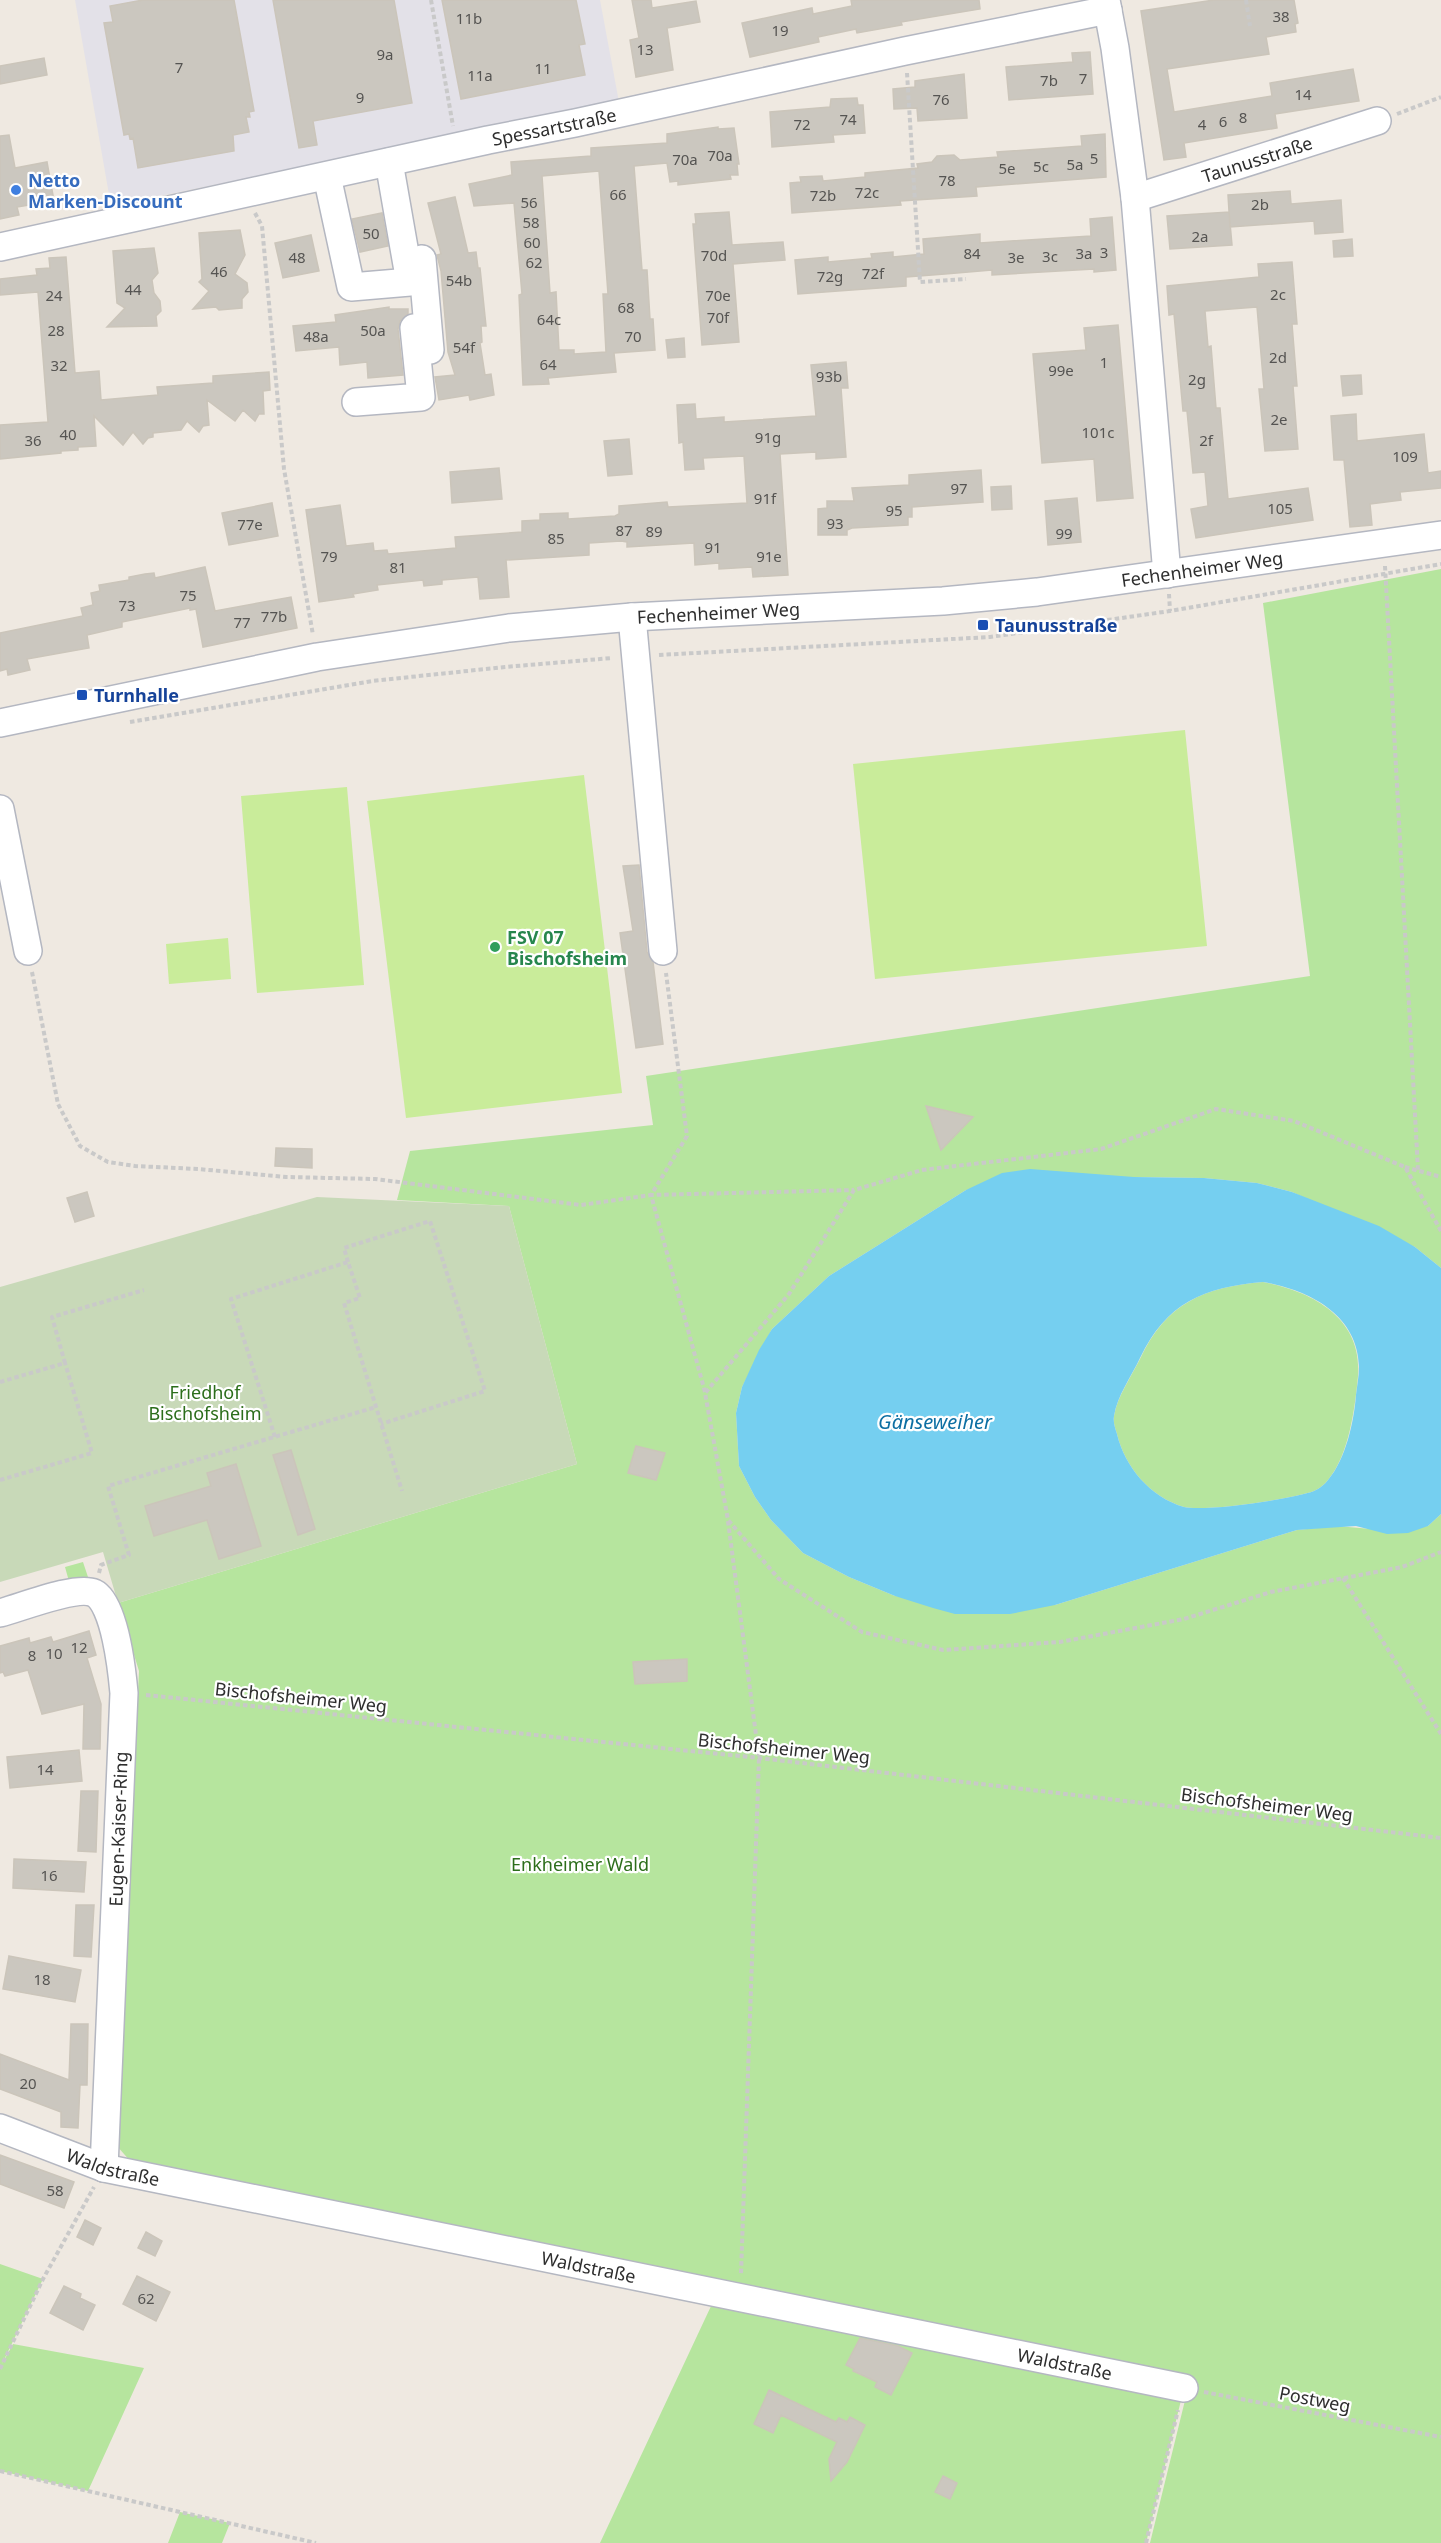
<svg xmlns="http://www.w3.org/2000/svg" width="1441" height="2543" font-family="'Noto Sans',sans-serif">
	<style>
		.industrial { fill: #e3e1e8 }
		.green { fill: #b6e59e }
		.cemetery { fill: #c8d9b8 }
		.pitch { fill: #c9ec9a }
		.water { fill: #75cff0; fill-rule: evenodd }
		.building { fill: #cbc7bf; stroke: #cbc5ba; stroke-width: 1.5; fill-rule: evenodd }
		.lines { fill: none; stroke-linecap: round; stroke-linejoin: round }
		.minor-casing { stroke: #b4b7c1; stroke-width: 30 }
		.path { stroke: #c9c9c9; stroke-width: 4; stroke-dasharray: 4.5 3; stroke-linecap: butt }
		.minor { stroke: #fff; stroke-width: 27 }
		.shop-dot { fill: #3f7fe0; stroke: #fff; stroke-width: 2 }
		.transit-dot { fill: #1a4fb4; stroke: #fff; stroke-width: 2 }
		.leisure-dot { fill: #2e9e5b; stroke: #fff; stroke-width: 2 }
		.labels { text-anchor: middle; dominant-baseline: central; stroke-width: 4.5; stroke-linejoin: round; paint-order: stroke }
		.number-label { font-size: 15px; fill: #555452 }
		.street-label { font-size: 18px; fill: #2e2e2e; stroke: #fff }
		.shop-label { font-size: 18px; font-weight: bold; fill: #366cbe; stroke: #fff; text-anchor: start }
		.transit-label { font-size: 18px; font-weight: bold; fill: #164399; stroke: #fff; text-anchor: start }
		.leisure-label { font-size: 18px; font-weight: bold; fill: #27864d; stroke: #fff; text-anchor: start }
		.park-label { font-size: 18px; fill: #2c6e1b; stroke: #fff }
		.water-label { font-size: 20px; font-style: italic; fill: #0d6fa3; stroke: #fff }
	</style>
	<rect width="100%" height="100%" fill="#efe9e1"/>
	<!-- industrial -->
	<path class="industrial" d="M75,0H600L619,102L111,206Z"/>
	<!-- green -->
	<path class="green" d="M1441,569V1268L1415,1247L1292,1192L1257,1183L1204,1178L1134,1177L966,1190L829,1276L772,1329L742,1387L736,1413L739,1466L755,1497L771,1520L803,1553L849,1577L895,1596L1055,1605L1297,1530L1337,1526L1371,1529L1428,1526L1441,1514V2543H1150L1190,2380L131,2162L117,2146L139,1671L118,1603L577,1464L509,1206L397,1200L410,1151L653,1125L646,1076L1310,976L1263,603Z
		M1263,1282C1312,1291 1363,1318 1358,1376C1355,1408 1349,1455 1328,1480C1325,1484 1319,1489 1314,1491C1293,1499 1204,1512 1184,1507C1150,1497 1125,1467 1117,1434C1115,1428 1113,1422 1114,1416C1117,1397 1131,1377 1140,1359C1166,1303 1204,1287 1263,1282Z
		M83,1562L89,1580L70,1585L65,1567Z
		M0,2264L43,2279L2,2364L13,2344L144,2368L88,2491L0,2471Z
		M712,2304L1184,2388L1146,2543H600Z
		M180,2512L230,2523L222,2543H168Z"/>
	<!-- cemetery -->
	<path class="cemetery" d="M317,1197L509,1206L577,1464L118,1603L103,1552L0,1582V1287Z"/>
	<!-- pitch -->
	<path class="pitch" d="M1185,730L1207,946L875,979L853,764Z
		M584,775L622,1093L406,1118L367,801Z
		M347,787L364,985L257,993L241,796Z
		M228,938L231,979L169,984L166,944Z"/>
	<!-- water -->
	<path class="water" d="M1030,1169L1134,1177L1204,1178L1257,1183L1292,1192L1379,1226L1415,1247L1441,1268V1514L1428,1526L1408,1533L1387,1534L1356,1526L1297,1530L1055,1605L1010,1614H955L933,1608L895,1596L849,1577L803,1553L771,1520L755,1497L739,1466L736,1413L742,1387L759,1350L772,1329L829,1276L966,1190L1002,1173ZM1263,1282C1308,1290 1358,1314 1359,1367C1359,1376 1357,1386 1356,1395C1354,1421 1346,1459 1328,1480C1325,1484 1319,1489 1314,1491C1293,1499 1204,1512 1184,1507C1150,1497 1125,1467 1117,1434C1115,1428 1113,1422 1114,1416C1117,1396 1131,1377 1140,1358C1166,1303 1204,1287 1263,1282Z"/>
	<!-- building -->
	<path class="building" d="M143,0H234L254,111L249,112L250,117H246L249,132L233,135L234,151L138,168L133,138L130,139L129,134L124,135L104,23L113,22L110,6Z
		M273,0H394L412,103L313,121L317,145L299,148Z
		M442,0H576L585,44L579,45L585,75L461,99Z
		M632,0H651L652,8L696,1L700,22L667,28L673,70L636,77L630,40L639,38Z
		M851,0H979L980,9L901,22L902,25L857,33L856,29L818,37L819,42L750,57L742,23L812,8L813,14L852,6Z
		M1214,0H1294L1298,23L1295,24L1296,32L1266,37L1269,54L1167,69L1174,112L1272,96L1270,83L1353,69L1359,101L1275,114L1277,128L1184,143L1186,157L1164,160L1141,11Z
		M1090,52L1093,94L1009,100L1006,67L1073,62L1072,53Z
		M44,58L47,75L0,84V66Z
		M964,74L967,118L918,121L917,108L894,109L893,89L915,87V81Z
		M857,98L858,105H863L865,133L833,135L834,142L772,147L770,112L830,107L831,99Z
		M718,127V129L734,128L739,164H737L738,175H730L731,179L678,185V181L670,182L667,163L634,166L642,270H647L650,319H653L655,350L614,353L616,372L548,378L549,384L523,385L519,295L522,294L514,203L474,206L469,184L512,175L511,162L591,156V148L667,143V134ZM599,171L608,294H603L606,352L574,354V350H559L556,292L550,293L542,176Z
		M1105,134L1106,177L976,187L977,196L900,201L901,205L792,213L790,183L801,182L800,177L822,176L823,181L865,177V173L918,168L917,164L932,162L937,156L954,155L960,160L998,157L997,152L1082,146L1081,136Z
		M9,135L15,168L47,162L54,201L17,207L19,215L0,219V136Z
		M1290,191L1291,204L1341,200L1343,232L1315,234L1314,221L1230,227L1228,195Z
		M455,197L468,253L476,252L478,268H480L486,326H481L482,342L480,343L485,375L491,374L494,395L470,400L469,395L439,400L435,377L455,375L448,352L441,271L437,255L441,254L428,203Z
		M729,212L732,245L783,242L785,260L733,264L739,342L702,345L693,224H696L695,214Z
		M1229,212L1232,245L1170,249L1167,216Z
		M382,213L388,246L360,252L352,219Z
		M1112,217L1116,270L1094,272V269L992,275V270L945,274L906,277V286L798,294L795,260L828,257V262L872,258L871,254L893,252V257L924,254L923,239L980,234V243L1091,236L1090,219Z
		M240,230L245,255L235,274L247,283L248,292L242,299V308L219,310L216,307L193,309L209,291L199,282L202,279L199,233Z
		M311,235L319,271L283,278L275,243Z
		M1352,239L1353,256L1334,257L1333,241Z
		M154,248L158,273L152,280L154,293L160,301L161,311L156,316L157,326L107,327L125,308L117,303L113,251Z
		M66,257L75,373L99,371L101,400L158,395L157,387L213,383V376L269,372L270,390L263,391L264,414H259L255,421L243,410L235,421L207,400L209,425L203,426L199,432L187,421L181,430L153,433V437L148,438L143,444L133,432L123,445L94,416L96,446L78,447V450L61,451V453L0,459V425L48,422L38,292L0,295V279L37,275L36,269L50,268L49,258Z
		M1292,262L1297,324H1292L1297,386H1293L1298,449L1265,451L1259,389H1264L1257,307L1205,311L1208,347L1211,346L1216,408H1220L1228,499L1308,488L1313,520L1196,538L1191,509L1208,506L1205,472L1193,473L1187,411H1183L1174,314L1169,315L1167,286L1259,277L1258,264Z
		M389,307V309H408V314L400,321L398,329L403,375L368,378L367,362L340,365L339,347L296,351L293,326L336,322L335,315Z
		M1118,325L1133,498L1097,501L1094,459L1042,463L1033,354L1086,350L1084,328Z
		M684,338L685,357L668,358L666,340Z
		M846,362L848,388H841L846,457L816,459V452L780,454L788,575L753,577L752,567L719,569V563L695,565L694,543L627,547V542L621,541L589,543V555L506,560L509,597L480,599L478,577L442,580V584L424,586L423,580L377,585L378,590L353,594L354,597L319,602L306,510L340,505L346,546L373,543L374,551L387,550L388,554L456,548L455,537L522,532V521L540,520V514L568,513V519L615,516L619,514V506L667,502L668,507L747,503L744,456L703,458L704,469L685,470L683,442L679,443L677,405L695,404L696,419L724,417V422L816,416L811,365Z
		M1361,375L1362,394L1343,396L1341,376Z
		M1356,414L1357,441L1424,434L1428,473L1441,471V488L1400,492L1401,500L1370,504L1372,525L1350,527L1344,460H1334L1331,416Z
		M629,439L632,474L608,476L604,441Z
		M499,468L502,499L452,503L450,472Z
		M981,470L983,502L912,507V517H908V525L852,528L847,530V535H818V509L827,508V501H854L852,488L909,485V475Z
		M1011,486L1012,509L992,510L991,487Z
		M1077,498L1081,542L1048,545L1045,501Z
		M272,503L278,536L229,545L222,513Z
		M205,567L215,611L291,597L297,628L203,647L196,609L190,610V608L122,622V627L87,635L89,648L27,659L30,670L8,675L7,669L0,671V633L83,616L81,608L93,605L91,593L100,591L99,585L129,580V577L145,574L154,573L155,578Z
		M639,865L647,952L653,962L663,1044L636,1048L620,933L633,931L623,866Z
		M926,1106L973,1117L941,1150Z
		M276,1148L312,1149V1168L275,1166Z
		M87,1192L94,1216L75,1222L67,1198Z
		M636,1446L665,1453L656,1480L628,1473Z
		M291,1450L315,1529L298,1535L273,1455Z
		M236,1464L261,1546L219,1559L207,1520L154,1536L145,1506L211,1486L207,1473Z
		M89,1631L96,1655L87,1658L101,1704L100,1749H83L84,1704L42,1714L28,1670L5,1676L3,1672L0,1673V1646L29,1638L30,1643L51,1637L53,1642Z
		M687,1659V1681L635,1684L633,1662Z
		M79,1750L82,1781L10,1788L7,1757Z
		M81,1791H98L96,1852L78,1851Z
		M14,1859L86,1862L84,1892L13,1888Z
		M76,1905H94L91,1957L74,1956Z
		M9,1956L81,1970L75,2002L3,1989Z
		M71,2024H88L87,2085H80L78,2128L61,2127V2112L0,2089V2054L69,2080Z
		M0,2155L74,2182L64,2208L0,2184Z
		M85,2220L101,2228L93,2245L77,2237Z
		M146,2232L162,2241L155,2256L138,2248Z
		M137,2276L170,2292L156,2321L123,2304Z
		M64,2286L81,2294L80,2298L95,2305L83,2330L50,2313Z
		M860,2338L898,2346L912,2353L891,2395L875,2387L877,2382L853,2371L854,2369L846,2365Z
		M769,2390L836,2422L839,2418L847,2422L850,2417L865,2425L847,2462L831,2481L829,2459L837,2442L781,2415L773,2433L754,2424Z
		M943,2476L957,2483L950,2499L935,2492Z"/>
	<g class="lines">
		<!-- minor casing -->
		<g class="minor-casing">
			<g id="minor">
				<path d="M1106,0L1115,48L1135,198L1167,574"/>
				<path d="M327,176L351,287L410,282L389,162"/>
				<path id="s1" d="M1135,198L1377,121"/>
				<path id="s2" d="M0,247L488,140L575,123L905,51L1108,10"/>
				<path d="M422,259L430,350"/>
				<path d="M356,402L421,397L414,328"/>
				<path d="M632,617L663,951"/>
				<path id="s3" d="M0,723L317,657L509,628L632,617L943,601L1037,592L1441,535"/>
				<path d="M0,809L28,951"/>
				<path d="M0,1613C20,1608 76,1585 94,1593C115,1603 122,1671 124,1693L104,2168"/>
				<path id="s4" d="M0,2128L104,2168L1184,2388"/>
			</g>
		</g>
		<!-- path -->
		<path class="path" d="M431,0L453,126
			M1246,0L1250,26
			M907,73L920,282L966,279
			M1397,114L1441,97
			M255,213L262,226L284,469L313,635
			M1385,566L1418,1170
			M1169,594L1170,611
			M659,655L990,637L1170,611L1441,564
			M130,722L372,681L505,667L612,658
			M32,972L58,1104L80,1146L108,1162L135,1166L198,1169L286,1177L375,1179L581,1205L651,1195L687,1136L666,973
			M1405,1167L1441,1177
			M1441,1231L1405,1167L1294,1121L1216,1109L1101,1149L922,1170L854,1190L789,1294L705,1393L728,1520L779,1579L862,1632L943,1650L1060,1642L1184,1619L1271,1592L1402,1567L1441,1552
			M348,1262L344,1248L430,1221L485,1391L381,1424
			M0,1382L65,1363L52,1317L144,1290
			M705,1392L651,1195L854,1190
			M275,1437L231,1299L348,1262L360,1298L344,1303L402,1491
			M0,1480L92,1453L65,1363
			M728,1521L759,1758L741,2274
			M99,1573L101,1565L129,1555L108,1486L376,1407
			M1343,1578L1441,1734
			M146,1695L759,1758L1441,1838
			M0,2369L43,2279L94,2187
			M1204,2392L1441,2437
			M0,2471L316,2543
			M1146,2543L1178,2410"/>
		<!-- minor -->
		<use href="#minor" class="minor"/>
	</g>
	<!-- markers -->
	<circle class="shop-dot" cx="16" cy="190" r="6"/>
	<g class="transit-dot">
		<rect x="977" y="619" width="12" height="12" rx="3"/>
		<rect x="76" y="689" width="12" height="12" rx="3"/>
	</g>
	<circle class="leisure-dot" cx="495" cy="947" r="6"/>
	<g class="labels">
		<!-- number labels -->
		<g class="number-label">
			<text x="1281" y="16">38</text>
			<text x="469" y="18">11b</text>
			<text x="780" y="30">19</text>
			<text x="645" y="49">13</text>
			<text x="385" y="54">9a</text>
			<text x="179" y="67">7</text>
			<text x="543" y="68">11</text>
			<text x="480" y="75">11a</text>
			<text x="1083" y="78">7</text>
			<text x="1049" y="80">7b</text>
			<text x="1303" y="94">14</text>
			<text x="360" y="97">9</text>
			<text x="941" y="99">76</text>
			<text x="1243" y="117">8</text>
			<text x="848" y="119">74</text>
			<text x="1223" y="121">6</text>
			<text x="802" y="124">72</text>
			<text x="1202" y="124">4</text>
			<text x="720" y="155">70a</text>
			<text x="1094" y="158">5</text>
			<text x="685" y="159">70a</text>
			<text x="1075" y="164">5a</text>
			<text x="1041" y="166">5c</text>
			<text x="1007" y="168">5e</text>
			<text x="947" y="180">78</text>
			<text x="867" y="192">72c</text>
			<text x="618" y="194">66</text>
			<text x="823" y="195">72b</text>
			<text x="529" y="202">56</text>
			<text x="1260" y="204">2b</text>
			<text x="531" y="222">58</text>
			<text x="371" y="233">50</text>
			<text x="1200" y="236">2a</text>
			<text x="532" y="242">60</text>
			<text x="1104" y="252">3</text>
			<text x="972" y="253">84</text>
			<text x="1084" y="253">3a</text>
			<text x="714" y="255">70d</text>
			<text x="1050" y="256">3c</text>
			<text x="297" y="257">48</text>
			<text x="1016" y="257">3e</text>
			<text x="534" y="262">62</text>
			<text x="219" y="271">46</text>
			<text x="873" y="273">72f</text>
			<text x="830" y="276">72g</text>
			<text x="459" y="280">54b</text>
			<text x="133" y="289">44</text>
			<text x="1278" y="294">2c</text>
			<text x="54" y="295">24</text>
			<text x="718" y="295">70e</text>
			<text x="626" y="307">68</text>
			<text x="718" y="317">70f</text>
			<text x="549" y="319">64c</text>
			<text x="56" y="330">28</text>
			<text x="373" y="330">50a</text>
			<text x="316" y="336">48a</text>
			<text x="633" y="336">70</text>
			<text x="464" y="347">54f</text>
			<text x="1278" y="357">2d</text>
			<text x="1104" y="362">1</text>
			<text x="548" y="364">64</text>
			<text x="59" y="365">32</text>
			<text x="1061" y="370">99e</text>
			<text x="829" y="376">93b</text>
			<text x="1197" y="379">2g</text>
			<text x="1279" y="419">2e</text>
			<text x="1098" y="432">101c</text>
			<text x="68" y="434">40</text>
			<text x="768" y="437">91g</text>
			<text x="33" y="440">36</text>
			<text x="1206" y="440">2f</text>
			<text x="1405" y="456">109</text>
			<text x="959" y="488">97</text>
			<text x="765" y="498">91f</text>
			<text x="1280" y="508">105</text>
			<text x="894" y="510">95</text>
			<text x="835" y="523">93</text>
			<text x="250" y="524">77e</text>
			<text x="624" y="530">87</text>
			<text x="654" y="531">89</text>
			<text x="1064" y="533">99</text>
			<text x="556" y="538">85</text>
			<text x="713" y="547">91</text>
			<text x="329" y="556">79</text>
			<text x="769" y="556">91e</text>
			<text x="398" y="567">81</text>
			<text x="188" y="595">75</text>
			<text x="127" y="605">73</text>
			<text x="274" y="616">77b</text>
			<text x="242" y="622">77</text>
			<text x="79" y="1647">12</text>
			<text x="54" y="1653">10</text>
			<text x="32" y="1655">8</text>
			<text x="45" y="1769">14</text>
			<text x="49" y="1875">16</text>
			<text x="42" y="1979">18</text>
			<text x="28" y="2083">20</text>
			<text x="55" y="2190">58</text>
			<text x="146" y="2298">62</text>
		</g>
		<!-- street labels -->
		<g class="street-label">
			<text stroke="none"><textPath href="#s2" startOffset="567">Spessartstraße</textPath></text>
			<text stroke="none"><textPath href="#s1" startOffset="128">Taunusstraße</textPath></text>
			<text stroke="none"><textPath href="#s3" startOffset="1214">Fechenheimer Weg</textPath></text>
			<text stroke="none"><textPath href="#s3" startOffset="728">Fechenheimer Weg</textPath></text>
			<text transform="translate(301 1697) rotate(6)">Bischofsheimer Weg</text>
			<text transform="translate(784 1748) rotate(6)">Bischofsheimer Weg</text>
			<text transform="translate(1267 1804) rotate(7)">Bischofsheimer Weg</text>
			<text transform="translate(118 1829) rotate(-88)">Eugen-Kaiser-Ring</text>
			<text stroke="none"><textPath href="#s4" startOffset="120">Waldstraße</textPath></text>
			<text stroke="none"><textPath href="#s4" startOffset="606">Waldstraße</textPath></text>
			<text stroke="none"><textPath href="#s4" startOffset="1092">Waldstraße</textPath></text>
			<text transform="translate(1315 2399) rotate(11)">Postweg</text>
		</g>
		<!-- shop labels -->
		<g class="shop-label">
			<text x="28" y="180">Netto<tspan x="28" dy="21">Marken-Discount</tspan></text>
		</g>
		<!-- transit labels -->
		<g class="transit-label">
			<text x="995" y="625">Taunusstraße</text>
			<text x="94" y="695">Turnhalle</text>
		</g>
		<!-- leisure labels -->
		<g class="leisure-label">
			<text x="507" y="937">FSV 07<tspan x="507" dy="21">Bischofsheim</tspan></text>
		</g>
		<!-- park labels -->
		<g class="park-label">
			<text x="205" y="1392">Friedhof<tspan x="205" dy="21">Bischofsheim</tspan></text>
			<text x="580" y="1864">Enkheimer Wald</text>
		</g>
		<!-- water labels -->
		<g class="water-label">
			<text x="935" y="1421">Gänseweiher</text>
		</g>
	</g>
</svg>
